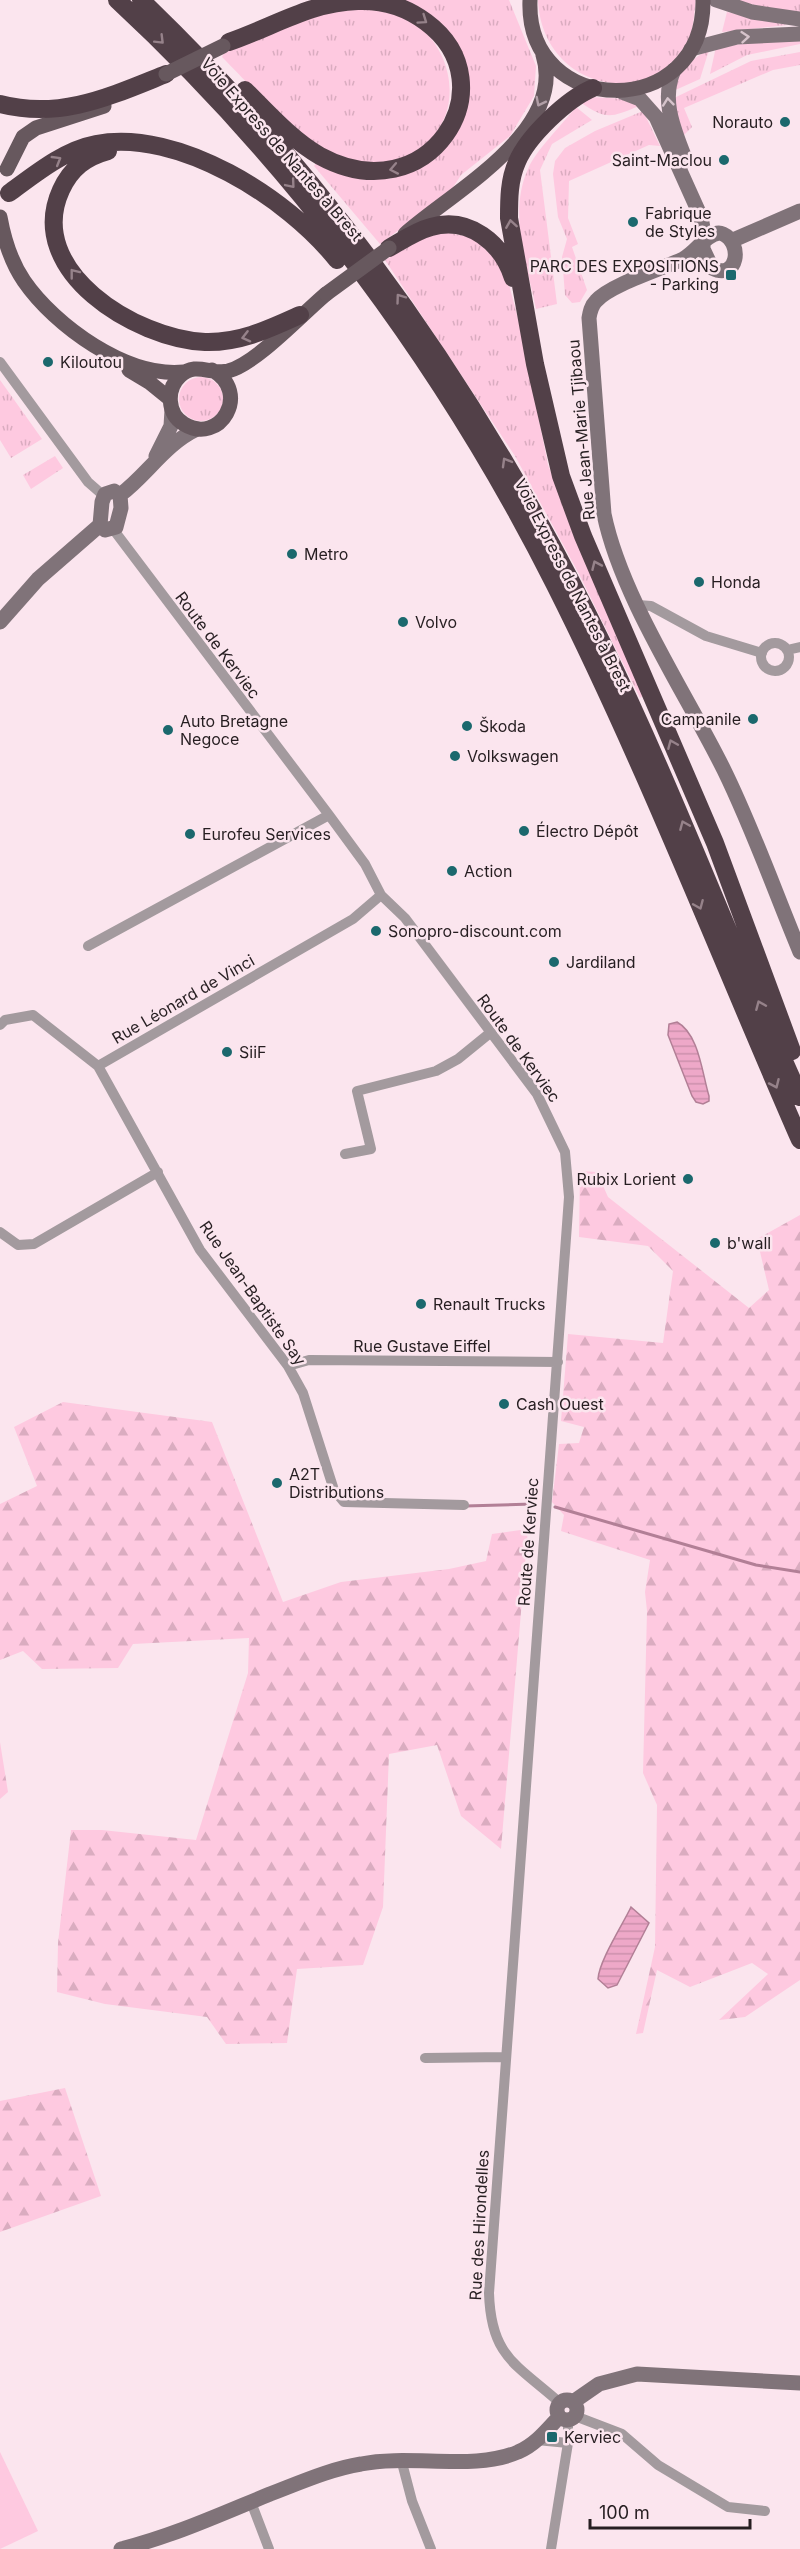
<svg xmlns="http://www.w3.org/2000/svg" width="800" height="2549" font-family="Inter,sans-serif">
	<style>
		.grass { fill: url(#grass-tufts) }
		.forest { fill: url(#forest-firs) }
		.pitch { fill: #fec9e0 }
		.water { fill: url(#water-rules); stroke: #b27f96; stroke-width: 1.5 }
		.lines { fill: none; stroke-linecap: round; stroke-linejoin: round }
		.stream { stroke: #b27f96; stroke-width: 3 }
		.street { stroke: #a39a9e; stroke-width: 10 }
		.secondary { stroke: #807379; stroke-width: 15 }
		.primary { stroke: #67585e; stroke-width: 15 }
		.highway { stroke: #524048; stroke-width: 18 }
		.primary-bridge { stroke: #67585e; stroke-width: 15 }
		.oneway { stroke: #96828a }
		.oneway2 { stroke: #d6c3cb }
		.oneway3 { stroke: #b19ea6 }
		.poi-dot { fill: #1b686d; stroke: #fbe5ee; stroke-width: 2 }
		.labels { text-anchor: middle; dominant-baseline: central; stroke-width: 5; stroke-linejoin: round; paint-order: stroke }
		.poi-label { font-size: 16px; fill: #261e21; stroke: #fbe5ee; text-anchor: start }
		.street-label { font-size: 16px; fill: #261e21; stroke: #fbe5ee }
	</style>
	<defs>
		<pattern id="grass-tufts" width="24" height="20" patternUnits="userSpaceOnUse" patternTransform="scale(1.5)"><rect width="24" height="20" fill="#fec9e0"/><path d="M3 7l-1-3M5 7V3M7 7l1-3M15 17l-1-3M17 17v-4M19 17l1-3" fill="none" stroke="#daacc0"/></pattern>
		<pattern id="forest-firs" width="22" height="20" patternUnits="userSpaceOnUse" patternTransform="scale(1.5)"><rect width="22" height="20" fill="#fec9e0"/><path d="M5 1l3.5 6h-7zM16 11l3.5 6h-7z" fill="#daacc0"/></pattern>
		<pattern id="water-rules" width="6" height="5" patternUnits="userSpaceOnUse" patternTransform="scale(1.5)"><rect width="6" height="5" fill="#eea8c8"/><path d="M0 2.5h6" fill="none" stroke="#cc90ac"/></pattern>
	</defs>
	<rect width="100%" height="100%" fill="#fbe5ee"/>
	<!-- grass -->
	<path class="grass" d="M398,0H509L536,66L534,96L510,136L461,175L450,192L380,244L314,166L318,161L350,174L390,179L434,160L458,128L464,60L447,30L420,9Z
		M538,0H696C694,11 694,26 690,36C655,114 542,91 538,0Z
		M729,0H800V14Z
		M347,8C369,9 402,11 420,27C459,61 461,122 417,151C411,155 404,162 397,163C375,166 351,161 331,153C298,139 248,83 222,57L224,53L304,18Z
		M727,12L787,25L722,32Z
		M768,41H800V44L747,55L710,74L716,47Z
		M709,50L700,79L671,92C674,76 694,56 709,50Z
		M800,52V65L773,70L684,108L692,127L684,135L677,120L674,98L751,61Z
		M591,97L627,99L639,106C610,118 606,120 580,102Z
		M576,107L592,120L552,144L540,170L557,304L536,309C527,264 508,213 528,169C536,150 562,125 576,107Z
		M643,111L660,146L649,145L569,181L568,218L578,244L572,247L587,290L580,302L572,303L565,295L562,257L567,239L558,217L553,174L555,161L565,148L595,131Z
		M439,231L475,238L505,270L522,333L548,465L591,572L645,694L640,698L579,574L515,456L385,260L420,239Z
		M179 399a22 22 0 1 1 44 0a22 22 0 1 1-44 0Z
		M0,380L42,439L11,458L0,440Z
		M55,456L63,468L31,489L23,475Z"/>
	<!-- forest -->
	<path class="forest" d="M580,1171L597,1172L608,1197L749,1308L769,1290L757,1239L800,1215V1980L745,2017L719,2020L768,1974L752,1963L690,1987L657,1970L643,2033L636,2034L655,1947L657,1805L643,1773L647,1611L645,1592L650,1560L561,1531L564,1515L552,1502L559,1444L579,1443L584,1427L561,1421L568,1334L663,1343L673,1271L648,1246L579,1237Z
		M63,1402L212,1422L283,1602L341,1582L449,1569L486,1561L492,1534L528,1529L501,1849L461,1816L437,1745L389,1754L383,1907L363,1965L297,1969L287,2043L226,2044L207,2017L105,2004L57,1992L58,1943L71,1830H102L196,1840L248,1673L249,1638L133,1644L118,1668L42,1669L23,1651L0,1660V1504L37,1486L14,1427Z
		M0,1742L8,1792L0,1799Z
		M65,2088L101,2196L0,2232V2101Z"/>
	<!-- pitch -->
	<path class="pitch" d="M0,2452L38,2531L0,2549Z"/>
	<!-- water -->
	<path class="water" d="M677,1022C699,1034 702,1073 709,1096V1101L703,1104L696,1102L692,1096L668,1035L669,1024Z
		M631,1907L649,1923L617,1985L608,1988L598,1979C599,1961 623,1924 631,1907Z"/>
	<g class="lines">
		<!-- stream -->
		<path class="stream" d="M465,1506L532,1504
			M555,1507L756,1565L800,1572"/>
		<!-- street -->
		<path class="street" d="M0,362L88,482L104,496
			M113,529L329,815L365,864L381,895L405,918L537,1094L565,1152L569,1197L489,2293C491,2357 516,2364 560,2403
			M638,605L651,606L706,636L762,653
			M761 657a14 14 0 1 1 28 0a14 14 0 1 1-28 0Z
			M787,650L800,647
			M88,946L329,815
			M0,1025L5,1020L33,1015L98,1066L353,919L381,895
			M98,1066L200,1250L288,1366L303,1393L334,1490L344,1502L464,1505
			M345,1154L371,1149L357,1091L436,1071L458,1059L490,1033
			M0,1232L18,1245L34,1244L158,1172
			M288,1366L309,1360L558,1362
			M425,2058L506,2057
			M575,2416L622,2434L658,2465L728,2507L765,2511
			M537,2440L568,2443
			M401,2459L412,2501L431,2549
			M251,2502L269,2549
			M551,2549L568,2443V2420"/>
		<!-- secondary -->
		<path class="secondary" d="M716,0L752,12L800,19
			M691,49L737,37L800,34
			M674,70C660,101 675,131 686,161
			M622,92L640,99L656,117L701,217L705,239
			M731,241L800,211
			M703,243V249L712,268C738,281 743,243 723,234C710,228 697,252 683,259C661,269 610,285 596,301C591,306 590,312 589,318L604,514C621,597 686,693 724,770C753,829 775,892 800,952
			M156,456L171,426L172,410
			M120,495C147,475 165,444 197,429
			M100,525L105,530L116,527L121,508L120,495
			M100,525L102,502L105,494L114,491L120,495
			M0,622L38,579L100,525
			M557 2410a10 10 0 1 1 20 0a10 10 0 1 1-20 0Z
			M573,2402L599,2384L637,2374L800,2383
			M121,2549C173,2536 221,2514 270,2494C299,2483 330,2469 361,2464C410,2454 475,2471 518,2452C535,2445 547,2430 559,2417"/>
		<!-- primary -->
		<path class="primary" d="M530,0C525,119 705,122 703,0
			M7,169L23,137L36,128L104,106
			M0,217C4,239 11,262 24,281C55,326 127,378 184,372
			M405,234C452,192 567,131 543,55
			M129,370L149,382L170,399
			M212,370C252,392 220,446 184,424C167,414 166,389 180,376C196,361 210,375 228,371C256,364 302,314 326,294"/>
		<!-- highway -->
		<path class="highway" d="M117,0C296,166 446,368 555,585C646,766 719,955 800,1140
			M141,0C335,186 486,404 603,645C675,793 732,947 800,1097
			M229,42C273,27 311,2 358,1C382,0 406,7 426,22C511,85 428,215 320,156C292,140 268,113 245,90
			M593,88C567,99 528,136 517,162C509,180 509,199 509,218L535,364L561,476L583,536L715,843L792,1051
			M0,104C60,120 111,96 166,74
			M108,151C86,157 71,168 61,190C24,271 136,339 205,342C240,343 269,329 300,315
			M9,193C35,174 64,150 96,144C178,128 288,198 337,260
			M389,248C403,240 416,231 431,227C469,216 502,243 513,278"/>
		<!-- primary-bridge -->
		<path class="primary-bridge" d="M166,74L223,46
			M326,294L389,248"/>
	</g>
	<!-- one-way arrows -->
	<defs><path id="oneway-chevron" d="M-2-3.5L2.5 0L-2 3.5" fill="none" stroke-width="1.6" stroke-linecap="round" stroke-linejoin="round" transform="scale(1.5)"/></defs>
	<g class="oneway">
		<use href="#oneway-chevron" transform="translate(423 20) rotate(35)"/>
		<use href="#oneway-chevron" transform="translate(160 40) rotate(45)"/>
		<use href="#oneway-chevron" transform="translate(57 160) rotate(-31)"/>
		<use href="#oneway-chevron" transform="translate(394 169) rotate(169)"/>
		<use href="#oneway-chevron" transform="translate(291 184) rotate(50)"/>
		<use href="#oneway-chevron" transform="translate(511 224) rotate(-99)"/>
		<use href="#oneway-chevron" transform="translate(74 273) rotate(-128)"/>
		<use href="#oneway-chevron" transform="translate(400 298) rotate(-126)"/>
		<use href="#oneway-chevron" transform="translate(246 337) rotate(166)"/>
		<use href="#oneway-chevron" transform="translate(506 462) rotate(-120)"/>
		<use href="#oneway-chevron" transform="translate(596 565) rotate(-114)"/>
		<use href="#oneway-chevron" transform="translate(672 744) rotate(-113)"/>
		<use href="#oneway-chevron" transform="translate(684 825) rotate(-113)"/>
		<use href="#oneway-chevron" transform="translate(699 905) rotate(67)"/>
		<use href="#oneway-chevron" transform="translate(760 1005) rotate(-113)"/>
		<use href="#oneway-chevron" transform="translate(775 1084) rotate(66)"/>
	</g>
	<g class="oneway2">
		<use href="#oneway-chevron" transform="translate(745 37) rotate(-5)"/>
		<use href="#oneway-chevron" transform="translate(668 102) rotate(-96)"/>
	</g>
	<use class="oneway3" href="#oneway-chevron" transform="translate(540 102) rotate(117)"/>
	<!-- markers -->
	<g class="poi-dot">
		<circle cx="785" cy="122" r="6"/>
		<circle cx="724" cy="160" r="6"/>
		<circle cx="633" cy="222" r="6"/>
		<rect x="725" y="269" width="12" height="12" rx="3"/>
		<circle cx="48" cy="362" r="6"/>
		<circle cx="292" cy="554" r="6"/>
		<circle cx="699" cy="582" r="6"/>
		<circle cx="403" cy="622" r="6"/>
		<circle cx="753" cy="719" r="6"/>
		<circle cx="467" cy="726" r="6"/>
		<circle cx="168" cy="730" r="6"/>
		<circle cx="455" cy="756" r="6"/>
		<circle cx="524" cy="831" r="6"/>
		<circle cx="190" cy="834" r="6"/>
		<circle cx="452" cy="871" r="6"/>
		<circle cx="376" cy="931" r="6"/>
		<circle cx="554" cy="962" r="6"/>
		<circle cx="227" cy="1052" r="6"/>
		<circle cx="688" cy="1179" r="6"/>
		<circle cx="715" cy="1243" r="6"/>
		<circle cx="421" cy="1304" r="6"/>
		<circle cx="504" cy="1404" r="6"/>
		<circle cx="277" cy="1483" r="6"/>
		<rect x="546" y="2431" width="12" height="12" rx="3"/>
	</g>
	<g class="labels">
		<!-- poi labels -->
		<g class="poi-label">
			<text x="773" y="122" text-anchor="end">Norauto</text>
			<text x="712" y="160" text-anchor="end">Saint-Maclou</text>
			<text x="645" y="213">Fabrique<tspan x="645" dy="18">de Styles</tspan></text>
			<text x="719" y="266" text-anchor="end">PARC DES EXPOSITIONS<tspan x="719" dy="18">- Parking</tspan></text>
			<text x="60" y="362">Kiloutou</text>
			<text x="304" y="554">Metro</text>
			<text x="711" y="582">Honda</text>
			<text x="415" y="622">Volvo</text>
			<text x="741" y="719" text-anchor="end">Campanile</text>
			<text x="180" y="721">Auto Bretagne<tspan x="180" dy="18">Negoce</tspan></text>
			<text x="479" y="726">Škoda</text>
			<text x="467" y="756">Volkswagen</text>
			<text x="536" y="831">Électro Dépôt</text>
			<text x="202" y="834">Eurofeu Services</text>
			<text x="464" y="871">Action</text>
			<text x="388" y="931">Sonopro-discount.com</text>
			<text x="566" y="962">Jardiland</text>
			<text x="239" y="1052">SiiF</text>
			<text x="676" y="1179" text-anchor="end">Rubix Lorient</text>
			<text x="727" y="1243">b'wall</text>
			<text x="433" y="1304">Renault Trucks</text>
			<text x="516" y="1404">Cash Ouest</text>
			<text x="289" y="1474">A2T<tspan x="289" dy="18">Distributions</tspan></text>
			<text x="564" y="2437">Kerviec</text>
		</g>
		<!-- street labels -->
		<g class="street-label">
			<text transform="translate(282 149) rotate(49)">Voie Express de Nantes à Brest</text>
			<text transform="translate(581 430) rotate(-95)">Rue Jean-Marie Tjibaou</text>
			<text transform="translate(573 585) rotate(63)">Voie Express de Nantes à Brest</text>
			<text transform="translate(218 645) rotate(53)">Route de Kerviec</text>
			<text transform="translate(183 999) rotate(-30)">Rue Léonard de Vinci</text>
			<text transform="translate(519 1048) rotate(54)">Route de Kerviec</text>
			<text transform="translate(253 1293) rotate(55)">Rue Jean-Baptiste Say</text>
			<text x="422" y="1346">Rue Gustave Eiffel</text>
			<text transform="translate(528 1542) rotate(-86)">Route de Kerviec</text>
			<text transform="translate(479 2225) rotate(-87)">Rue des Hirondelles</text>
		</g>
	</g>
	<!-- scale -->
	<path d="M590 2519v9h160v-9" fill="none" stroke="#261e21" stroke-width="3"/>
	<text x="599" y="2519" font-size="18" fill="#261e21" stroke="#fbe5ee" stroke-width="4.5" paint-order="stroke">100 m</text>
</svg>
